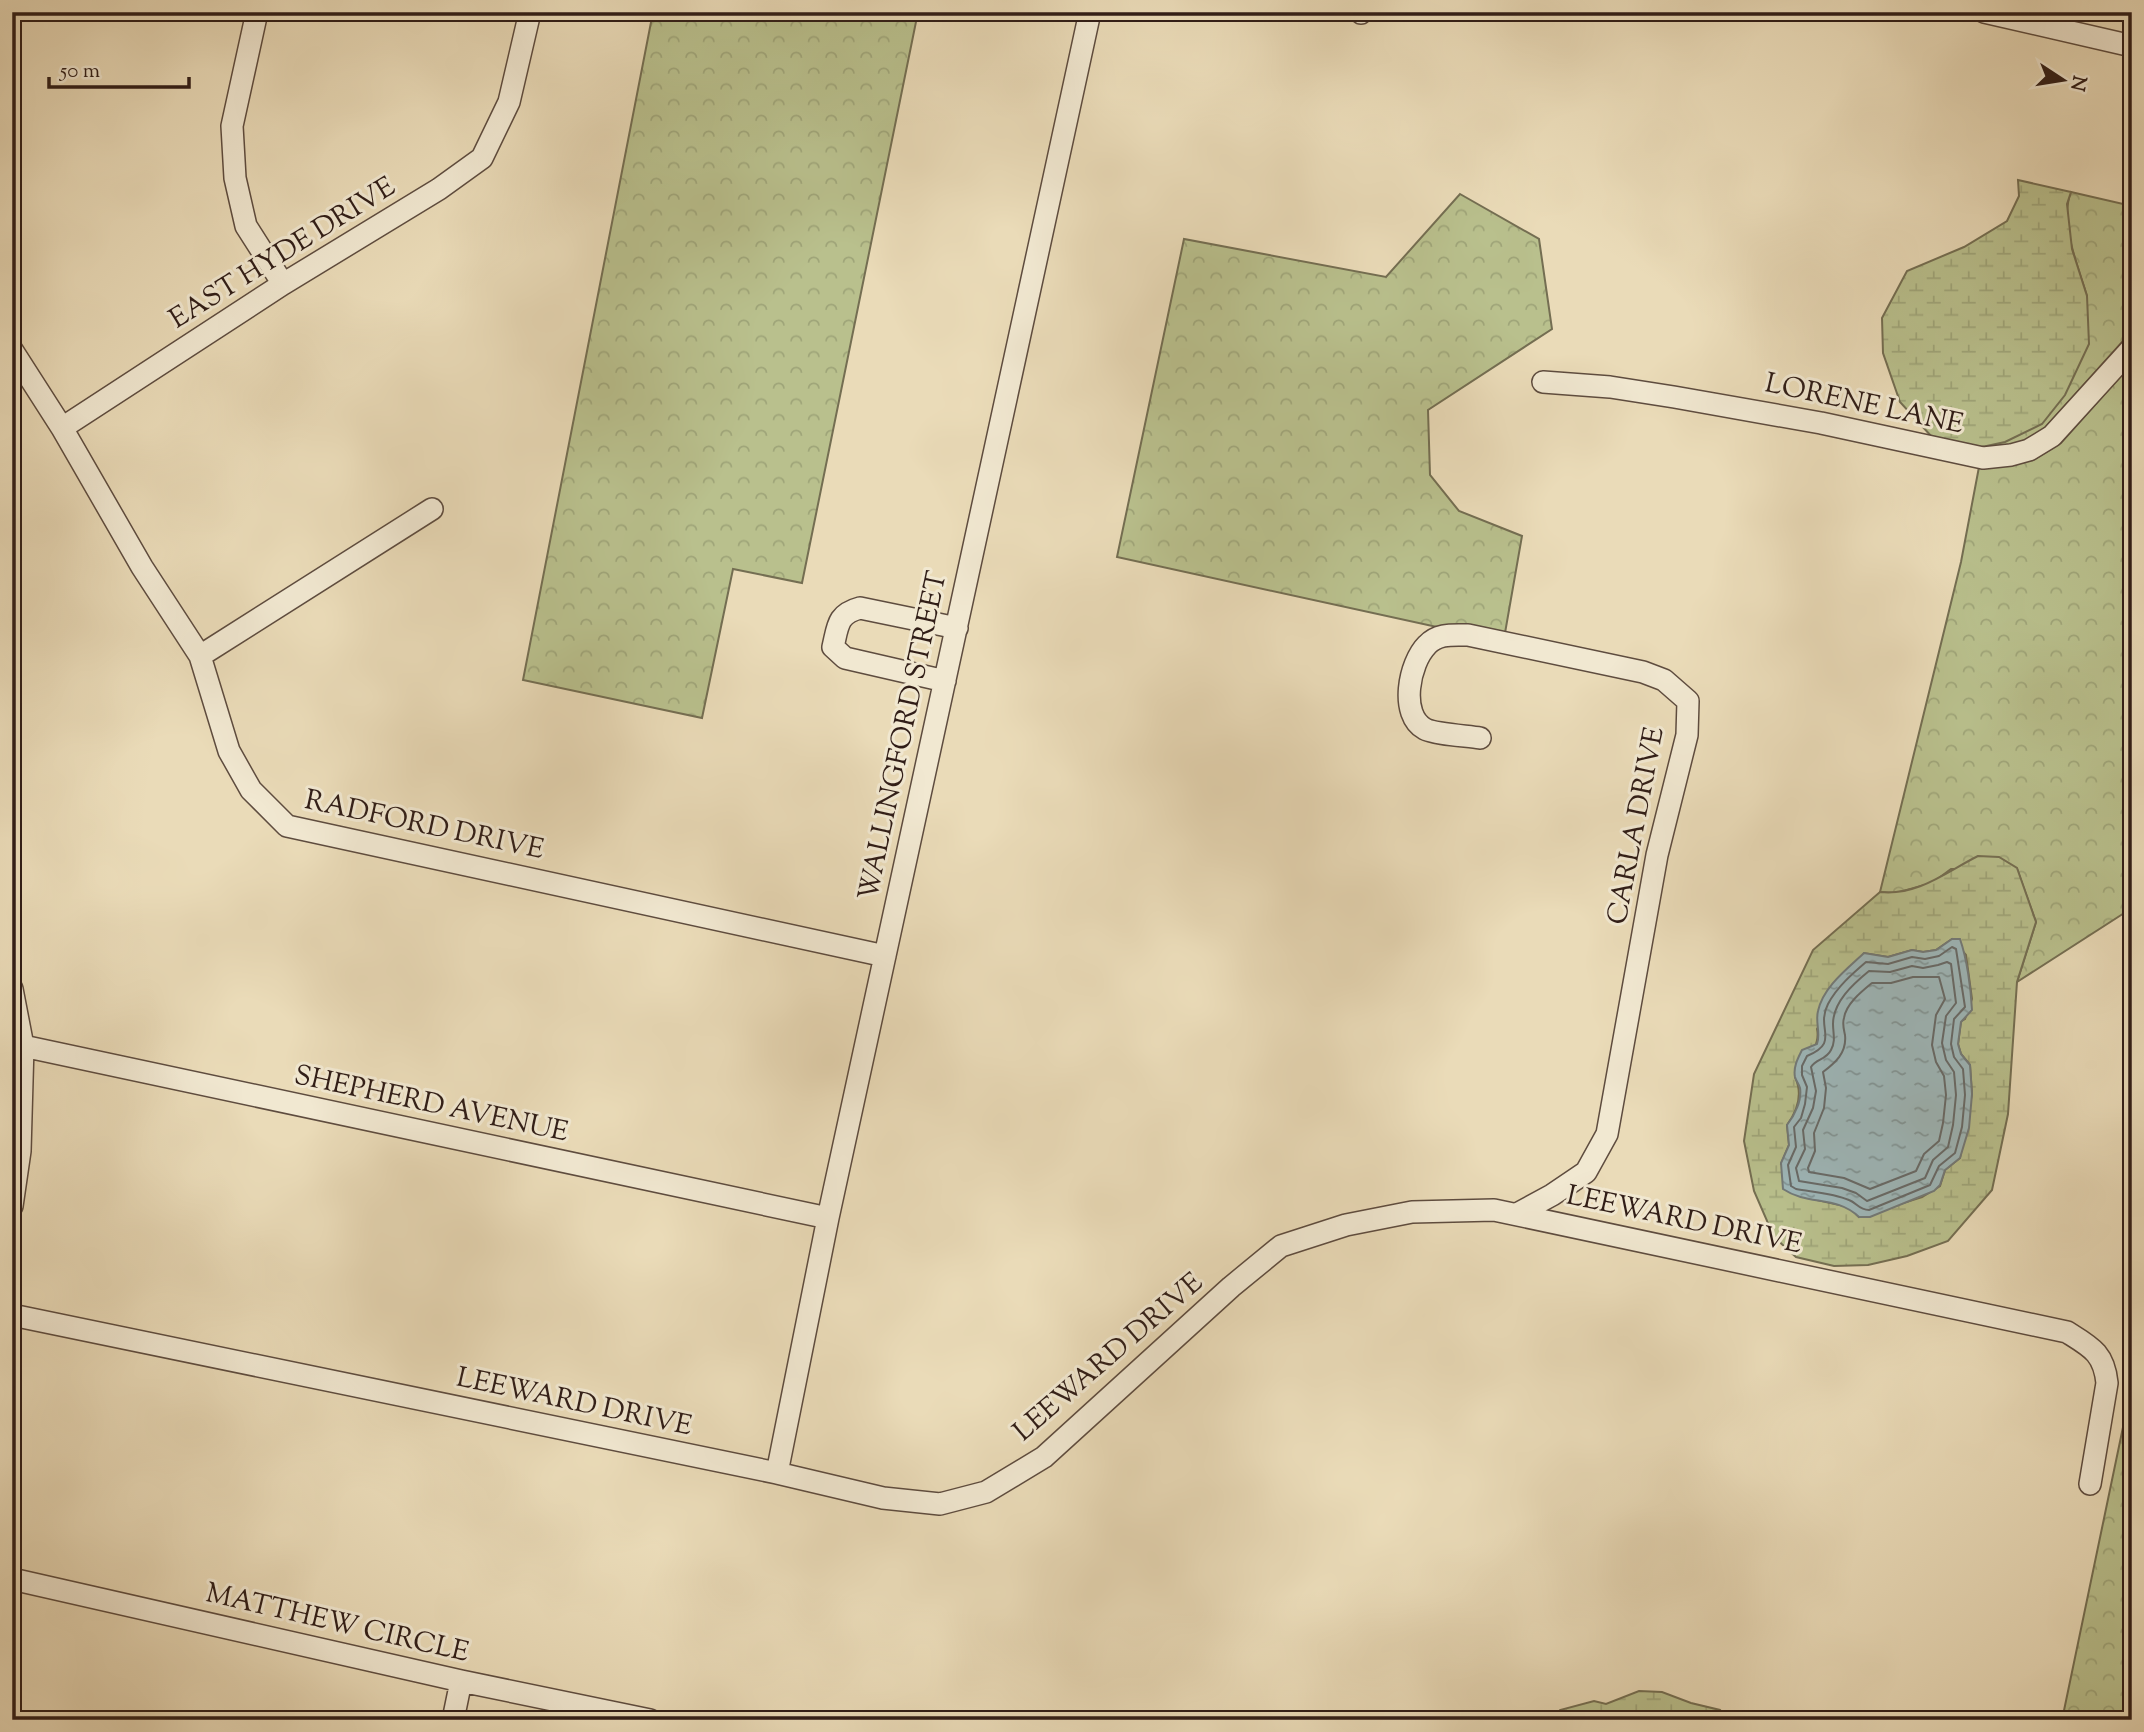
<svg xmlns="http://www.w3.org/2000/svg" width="2144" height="1732" font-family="'Sorts Mill Goudy',serif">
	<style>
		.forest { fill: url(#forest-crowns); stroke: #746e52; stroke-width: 2 }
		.wetland { fill: url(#wetland-marsh); stroke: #746e52; stroke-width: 2; fill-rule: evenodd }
		.water { fill: url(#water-ripples); stroke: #727a79; stroke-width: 2 }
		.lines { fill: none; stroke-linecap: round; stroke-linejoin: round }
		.shore { stroke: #676a69; stroke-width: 2 }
		.street-casing { stroke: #5e4c3f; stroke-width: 24 }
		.street { stroke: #f1e8d1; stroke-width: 21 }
		.labels { text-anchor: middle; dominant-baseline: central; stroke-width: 6; stroke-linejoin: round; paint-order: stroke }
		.street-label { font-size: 28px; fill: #301d17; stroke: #f1e8d1 }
	</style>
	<defs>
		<pattern id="forest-crowns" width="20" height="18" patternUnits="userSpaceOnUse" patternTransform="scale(1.75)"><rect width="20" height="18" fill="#b9c08d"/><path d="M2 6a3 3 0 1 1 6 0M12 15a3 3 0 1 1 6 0" fill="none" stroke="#9fa579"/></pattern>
		<pattern id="wetland-marsh" width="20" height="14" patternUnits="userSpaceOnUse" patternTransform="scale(1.75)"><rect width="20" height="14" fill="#b9c08d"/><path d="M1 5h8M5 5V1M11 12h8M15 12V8" fill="none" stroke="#9fa579"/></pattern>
		<pattern id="water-ripples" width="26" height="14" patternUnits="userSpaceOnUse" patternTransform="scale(1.75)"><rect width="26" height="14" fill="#9eb8bb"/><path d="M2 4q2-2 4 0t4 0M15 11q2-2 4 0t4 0" fill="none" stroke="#819597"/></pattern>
	</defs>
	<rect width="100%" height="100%" fill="#eadbb8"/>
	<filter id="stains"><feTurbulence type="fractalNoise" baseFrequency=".00286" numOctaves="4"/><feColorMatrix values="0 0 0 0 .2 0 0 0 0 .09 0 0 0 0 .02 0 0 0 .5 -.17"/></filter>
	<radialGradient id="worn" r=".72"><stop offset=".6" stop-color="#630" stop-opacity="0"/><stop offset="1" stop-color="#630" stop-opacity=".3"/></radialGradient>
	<!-- forest -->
	<path class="forest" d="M653,12H918L802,583L733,569L702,718L523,680Z
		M2071,192L2132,206V331L2044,429L2024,441L2008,446L1982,448L2087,296C2078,266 2059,222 2071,192Z
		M1460,194L1539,239L1552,329L1428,410L1430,475L1459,511L1522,536L1505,633L1470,626L1437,627L1117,557L1184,239L1386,277Z
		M2132,363V908L2017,982L2036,922L2017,869H1951L1932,883L1896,893L1880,892L1961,562L1979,467L2033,460L2061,443Z
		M2132,1384V1720H2062Z"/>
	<!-- wetland -->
	<path class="wetland" d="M2018,180L2071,192L2067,204L2072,249L2087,296L2089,344L2065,395L2042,424L2005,442L1982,447L1932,437L1900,402L1883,353L1882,318L1907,271L1964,247L2007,221L2019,196Z
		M1978,856L1999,857L2017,868L2036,922L2017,982L2008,1114L1992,1190L1948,1241L1907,1256L1868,1265L1834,1266L1796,1257L1774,1237L1754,1191L1744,1141L1754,1074L1813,950L1880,892C1918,896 1946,872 1978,856ZM1952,939L1966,955L1972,999L1965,1019L1961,1021L1958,1044L1961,1054L1970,1065L1972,1094L1960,1158L1945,1170L1940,1186L1922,1197L1859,1217L1849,1207L1817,1200L1781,1164L1789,1145L1787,1125C1798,1110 1803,1094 1795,1077C1805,1062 1821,1047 1817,1029L1864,953L1888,957L1912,950L1923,952L1936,950Z
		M1639,1691L1662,1692L1691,1703L1720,1710L1728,1720H1554L1560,1710L1594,1701L1606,1704Z"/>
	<!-- water -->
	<path class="water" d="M1952,939H1960C1967,959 1971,989 1972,1010L1961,1022L1958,1044L1961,1054L1970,1065L1972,1094L1969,1128L1960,1158L1945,1170L1940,1185L1934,1191L1870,1217H1859C1836,1195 1808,1206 1783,1189L1781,1163L1789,1145L1787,1125C1795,1115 1802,1100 1800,1088C1799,1084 1796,1081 1795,1077C1793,1067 1798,1058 1802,1050L1817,1044C1821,1034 1815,1022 1818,1011C1823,987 1847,969 1864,953L1888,957L1912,950L1923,952L1936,950Z"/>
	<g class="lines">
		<!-- shore -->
		<path class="shore" d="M1952,947L1956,949L1965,1007L1954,1019L1951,1044L1954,1057L1963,1069L1965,1095L1962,1127L1955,1153L1939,1166L1930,1185L1869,1210C1859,1210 1857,1203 1849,1200C1833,1193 1813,1192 1796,1189L1791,1186L1788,1165L1796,1147L1794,1127L1801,1118L1805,1104L1807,1087L1802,1075V1066L1807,1056C1841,1042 1815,1029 1828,1004C1837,987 1852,974 1866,962L1888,964L1912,957L1925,959L1939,956Z
			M1947,962L1951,964L1956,1003L1946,1016L1942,1043L1946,1060L1954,1072L1956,1095L1953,1125L1948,1147L1933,1160L1925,1178L1867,1201L1856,1193L1842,1188L1799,1181L1796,1168L1805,1149L1803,1130L1813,1108L1816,1091L1811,1067C1816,1059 1826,1060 1831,1050C1836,1041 1833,1033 1833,1024C1833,1002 1853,984 1869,971L1890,972L1912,966L1923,968L1938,965Z
			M1913,977H1939L1945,999L1936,1015L1932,1045L1936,1062L1944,1076L1946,1095L1943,1123L1939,1141L1924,1154L1916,1171L1870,1189L1844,1178L1809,1172L1808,1168L1815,1151L1814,1133L1824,1108L1826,1088L1823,1072C1835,1063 1847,1053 1845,1035C1844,1030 1842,1024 1844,1018C1846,1004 1861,992 1872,983H1891Z"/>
		<!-- street casing -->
		<g class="street-casing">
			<path id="street" d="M257,12L232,126L235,178L246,226L283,284
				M1984,12L2132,46
				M1361,13V12
				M12,350L62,428L142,567L200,656L229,751L251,790L287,826L885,956
				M1543,382L1610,387L1674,397L1821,423L1983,458L2011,455L2029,450L2052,436L2132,348
				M62,428L283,284L439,189L482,158L509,102L530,12
				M200,656L432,509
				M945,681L845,658L833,647C838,626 837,614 860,608L957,628
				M1480,738C1468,736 1434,734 1425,729C1399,715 1409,663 1427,645C1438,633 1453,635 1468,635L1643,672L1664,680L1688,701L1687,735L1657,855L1607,1134L1586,1172L1552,1195L1517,1214
				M12,989L23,1046L20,1151L12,1206
				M23,1046L828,1218
				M12,1315L777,1473L883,1498L940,1504L986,1492L1044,1457L1231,1287L1281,1246L1346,1225L1412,1212L1494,1210L2067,1332C2091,1347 2104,1353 2107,1383L2090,1484
				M777,1473L828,1218L1090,12
				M12,1579L461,1681L650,1720
				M453,1720L461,1681"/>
		</g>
		<!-- street -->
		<use href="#street" class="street"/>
	</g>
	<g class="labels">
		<!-- street labels -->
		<g class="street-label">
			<text transform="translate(283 254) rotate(-32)">EAST HYDE DRIVE</text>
			<text transform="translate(1864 405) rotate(12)">LORENE LANE</text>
			<text transform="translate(904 736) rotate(-78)">WALLINGFORD STREET</text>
			<text transform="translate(424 826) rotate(12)">RADFORD DRIVE</text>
			<text transform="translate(1637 826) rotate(-79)">CARLA DRIVE</text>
			<text transform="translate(431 1105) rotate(12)">SHEPHERD AVENUE</text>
			<text transform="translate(1684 1221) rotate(12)">LEEWARD DRIVE</text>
			<text transform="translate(1109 1358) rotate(-41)">LEEWARD DRIVE</text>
			<text transform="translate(574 1403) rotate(12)">LEEWARD DRIVE</text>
			<text transform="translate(337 1624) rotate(13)">MATTHEW CIRCLE</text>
		</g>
	</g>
	<!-- margin -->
	<rect width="2144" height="1732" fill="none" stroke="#eadbb8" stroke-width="42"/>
	<rect x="14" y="14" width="2116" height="1704" fill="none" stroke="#301d17" stroke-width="3.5"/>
	<rect x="21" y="21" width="2102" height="1690" fill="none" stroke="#301d17" stroke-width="2"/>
	<!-- north arrow -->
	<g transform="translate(2063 80) rotate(102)" stroke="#f1e8d1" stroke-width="5" paint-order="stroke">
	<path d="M0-5L12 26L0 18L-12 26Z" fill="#301d17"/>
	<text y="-10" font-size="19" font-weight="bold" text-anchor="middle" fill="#301d17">N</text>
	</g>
	<!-- scale -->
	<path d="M49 77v10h140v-10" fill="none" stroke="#301d17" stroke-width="3.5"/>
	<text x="60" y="77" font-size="21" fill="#301d17" stroke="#f1e8d1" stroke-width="5" paint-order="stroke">50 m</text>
	<rect width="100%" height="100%" filter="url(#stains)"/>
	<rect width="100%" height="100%" fill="url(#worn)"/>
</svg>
